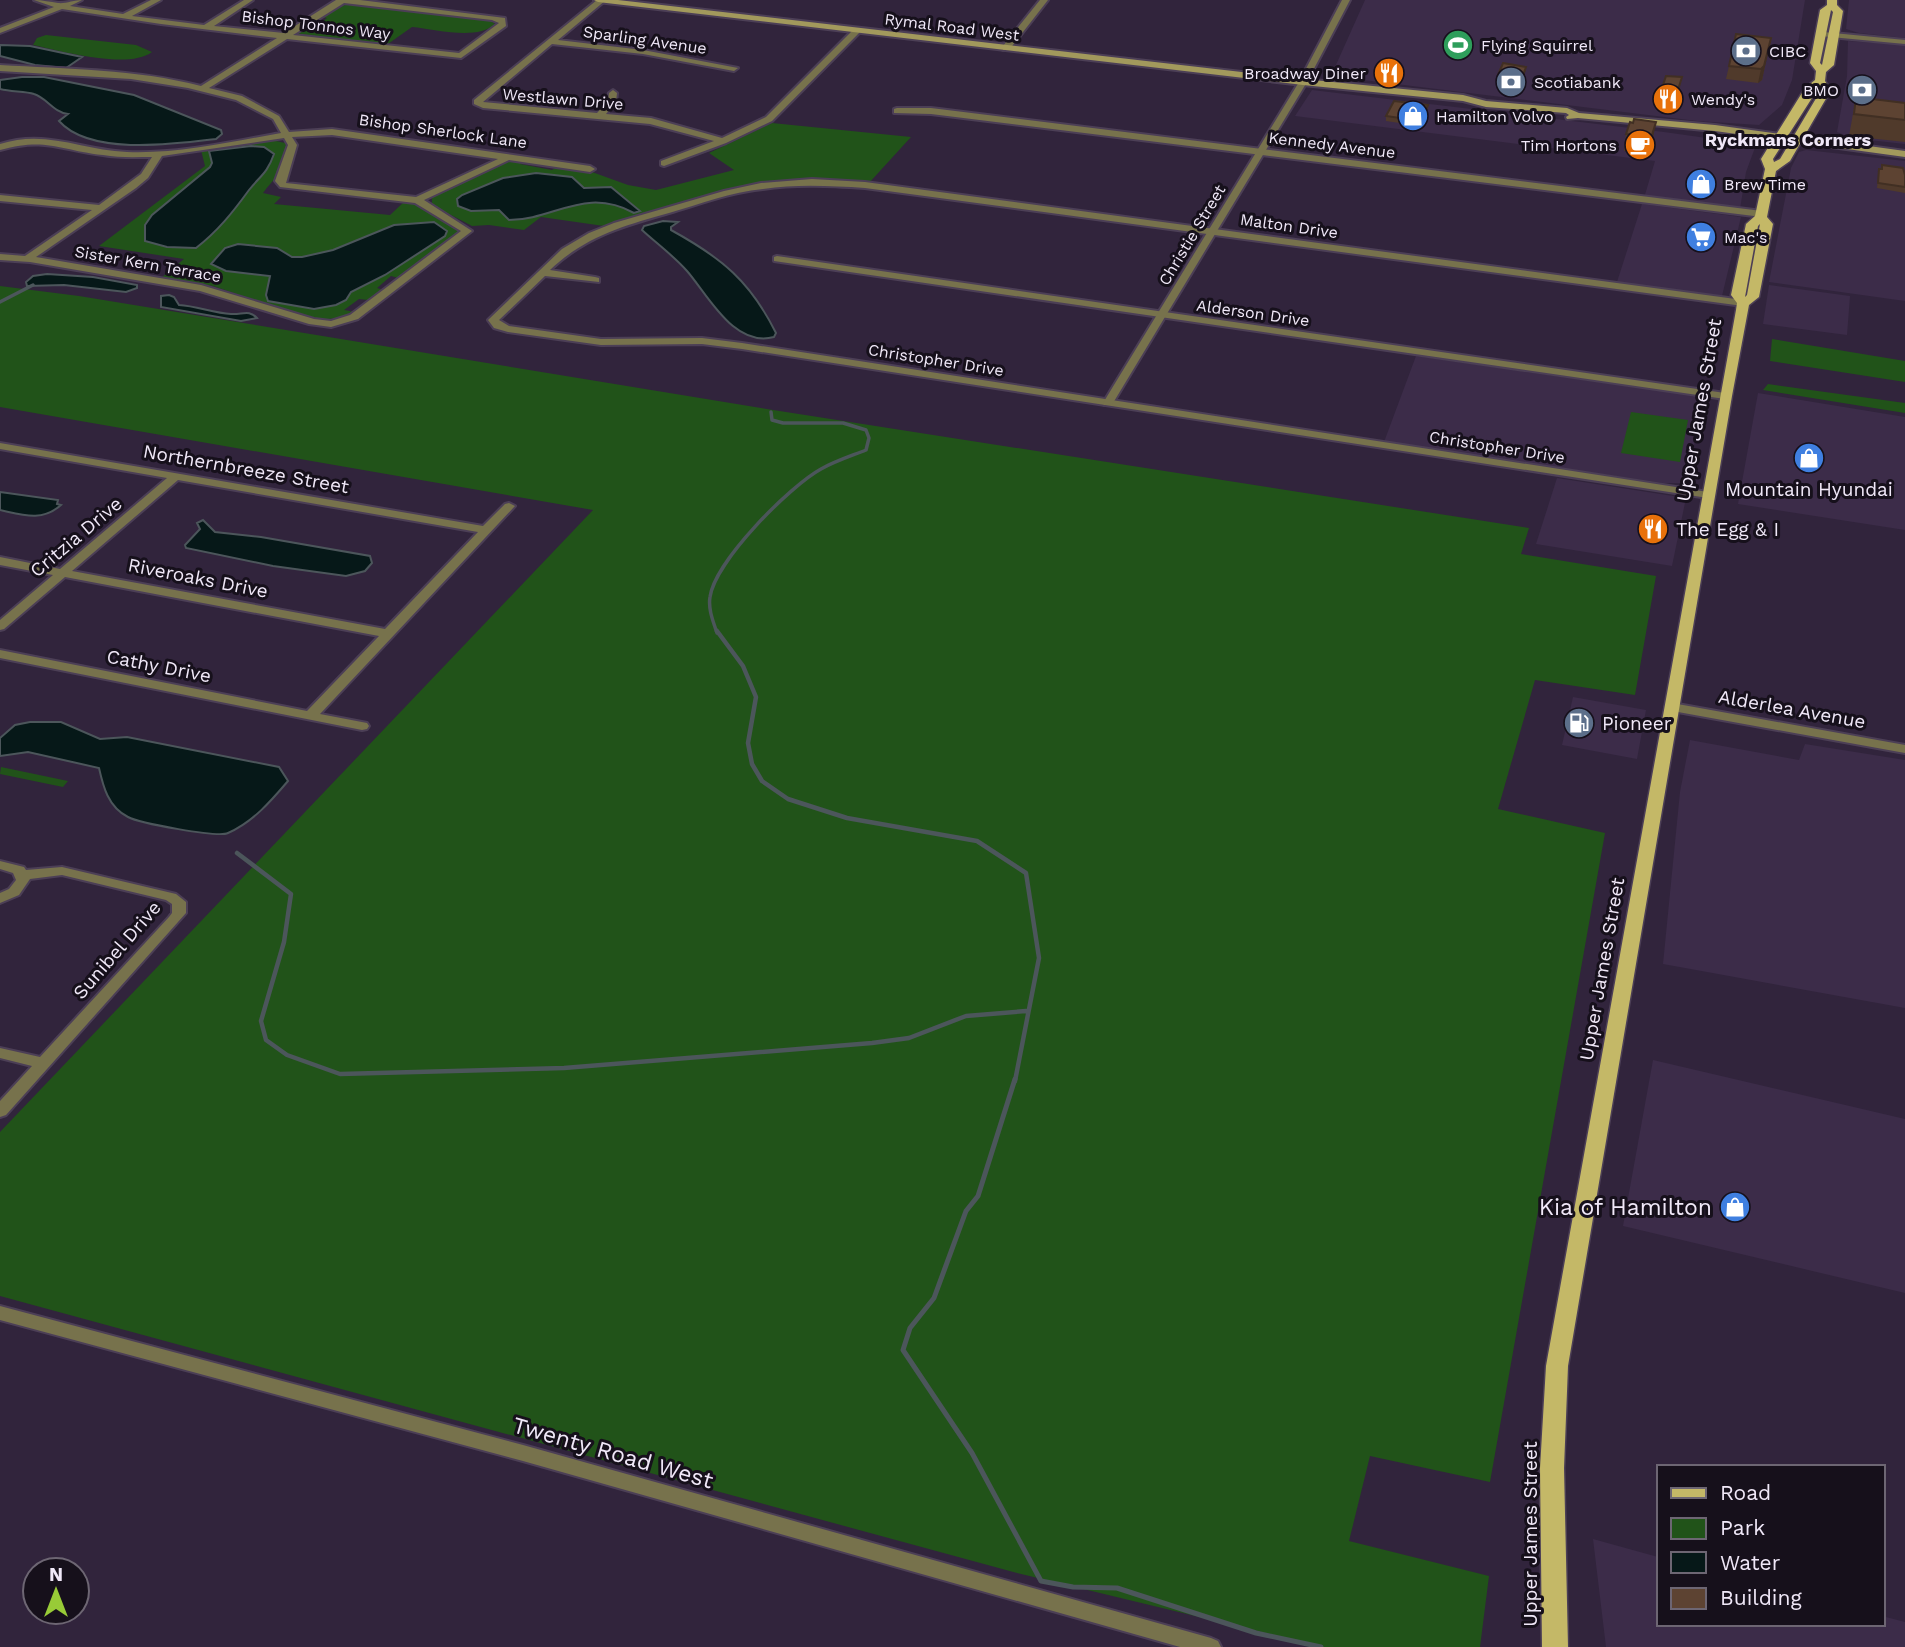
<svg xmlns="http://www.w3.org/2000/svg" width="1905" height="1647" font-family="'Work Sans',sans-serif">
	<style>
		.built { fill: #3c2c49 }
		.green { fill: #215319 }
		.water { fill: #061818; stroke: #4c565b; stroke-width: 2 }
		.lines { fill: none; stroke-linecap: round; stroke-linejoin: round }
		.stream-far2 { stroke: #4c565b; stroke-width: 3.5 }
		.stream-far1 { stroke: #4c565b; stroke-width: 4.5 }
		.stream { stroke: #4c565b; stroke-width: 5 }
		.minor-casing { stroke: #4c3f56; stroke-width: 4 }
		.tertiary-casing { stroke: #4c3f56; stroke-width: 4 }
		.secondary-casing { stroke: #4c3f56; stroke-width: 4 }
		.primary-casing { stroke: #4c3f56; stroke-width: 3 }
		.minor { fill: #77724c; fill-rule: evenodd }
		.tertiary { fill: #77724c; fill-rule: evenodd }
		.secondary { fill: #a2995c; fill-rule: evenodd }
		.primary { fill: #c4b867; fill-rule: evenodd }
		.wall { fill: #503a2b }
		.shaded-wall { fill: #412f23 }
		.building { fill: #5d4332; stroke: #412f23; stroke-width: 2 }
		.labels { text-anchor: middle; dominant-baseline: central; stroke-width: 6; stroke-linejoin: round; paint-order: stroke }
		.far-street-label { font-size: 16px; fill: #f0e8f8; stroke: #16101b }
		.far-poi-label { font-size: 16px; fill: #f0e8f8; stroke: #16101b; text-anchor: start }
		.far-neighbourhood-label { font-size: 18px; font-weight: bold; fill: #f0e8f8; stroke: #16101b }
		.street-label { font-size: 19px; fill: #f0e8f8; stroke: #16101b }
		.poi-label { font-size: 19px; fill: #f0e8f8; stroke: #16101b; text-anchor: start }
		.near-poi-label { font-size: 23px; fill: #f0e8f8; stroke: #16101b; text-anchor: end }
		.near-street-label { font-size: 23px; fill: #f0e8f8; stroke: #16101b }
	</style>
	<rect width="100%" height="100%" fill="#31243c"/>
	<!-- built -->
	<path class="built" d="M1365,0H1805L1792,80L1782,105L1759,125L1697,121L1331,76Z
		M1849,0H1905V38L1859,33L1846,29Z
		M1848,41L1905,45V144L1851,138L1837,132L1847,76Z
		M1312,90L1664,132L1756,145L1746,172L1740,209L1644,198L1655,161L1295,116Z
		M1806,150L1905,161V301L1769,282L1791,168L1799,152Z
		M1642,204L1741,217L1722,296L1617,282Z
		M1769,285L1850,296L1847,335L1763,324Z
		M1416,356L1703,397L1687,483H1663L1384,442Z
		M1758,393L1905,417V530L1738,504Z
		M1557,478L1686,498L1672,566L1536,544Z
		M1573,697L1646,710L1637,759L1562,745Z
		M1690,740L1799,760L1805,744L1905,760V1008L1663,964L1680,792Z
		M1653,1060L1905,1119V1293L1623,1226Z
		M1593,1539L1658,1557V1624H1882V1616L1905,1622V1647H1606Z"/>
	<!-- green -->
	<path class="green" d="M347,4L488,19L495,24C477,41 435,29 412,27L385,46L299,34V31L312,23L319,24L327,18L321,17Z
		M46,35L136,45L152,52C128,70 61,51 33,45L37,38Z
		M772,123L911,137L869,183L793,180L756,184L724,190L604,226L541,217L524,230L489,225L472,226L432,205V197L512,160H523L520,164L552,170L558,166L592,172L628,185L656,190L734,170L709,153Z
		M272,140L285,143C294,161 273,179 263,193L281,197L274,204L390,215L405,201L414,203L459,226L460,231L398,278L391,276L377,288L383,290L368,300L359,299L344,310L355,312L340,318L315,320L213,286L161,278L184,259L99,246L205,166L201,150Z
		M0,286L79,296L761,408L1529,528L1521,554L1656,576L1635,695L1535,680L1498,809L1605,833L1490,1482L1370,1456L1349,1541L1489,1576L1480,1647H1324L1017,1573L0,1296V1132L593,510L0,407Z
		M1772,339L1905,361V382L1770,361Z
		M1768,384L1905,403V413L1763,390Z
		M1631,412L1688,420L1680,462L1621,453Z
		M1,767L68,781L63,787L0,774Z"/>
	<!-- water -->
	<path class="water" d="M0,45L30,46L82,57L66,68L35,65L0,56Z
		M22,77H44L134,95L221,130L222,134L216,139C175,144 90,156 59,121L68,114C53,112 47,98 34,94C25,91 11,92 0,89V80Z
		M251,146L264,147L274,154C267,174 260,176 249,190C233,212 218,231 196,248L167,247L145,241V225L152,215L210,167L212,163L209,151Z
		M536,173L572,177L584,188L611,187L640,211L634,213C585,186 554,220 509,220L499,210L471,211L458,206L457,199L462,195L503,178Z
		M663,221L678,222L671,227V230C722,258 750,281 776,333L774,337C734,348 708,295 687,271C674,256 656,243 642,230L644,226Z
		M434,222L447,231L445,236L385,275L351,292L346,300L336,305L314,309L268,301L266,295L270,276L226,271L211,264L225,248L238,244L277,248L292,257H302L333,250L394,225Z
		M47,274L93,277L137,285V288L126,292L64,285L27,286L26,282L33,276Z
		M169,295L174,297L179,305C197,306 213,313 231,314C242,315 249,309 257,318L241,321L161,307V296Z
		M0,492L58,500L57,504L61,505C42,522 23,515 0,510Z
		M203,520L215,532L261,537L370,556L372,563L365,571L346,576L273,566L186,548L185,545L200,529L197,523Z
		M30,722H61L100,739L127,737L279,767L288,781C271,801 253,822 228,833C218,838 139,823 128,817C108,807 103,786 99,768L28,752L0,756V738L15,725Z"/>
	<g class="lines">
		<!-- stream-far2 -->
		<path class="stream-far2" d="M0,302L33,285
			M717,633C713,621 708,609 710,597C715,561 790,486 821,469C835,461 851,456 866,450L869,438L866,430L843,423H783L772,420L771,412"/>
		<!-- stream-far1 -->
		<path class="stream-far1" d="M717,631L743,666L756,697L748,743L752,764L762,781L788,799L847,818L977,841L1026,873L1039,958L1015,1081
			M237,853L291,894L284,942L261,1021L266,1040L287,1055L340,1074L564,1068L872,1043L909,1038L966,1016L1026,1011"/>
		<!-- stream -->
		<path class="stream" d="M1015,1079L978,1196L966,1211L934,1298L910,1328L903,1350L972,1453L1041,1581L1073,1587L1117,1588L1256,1633L1321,1647"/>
		<!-- minor casing -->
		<g class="minor-casing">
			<path id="minor" d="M34,0C43,0 50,2 58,3C65,4 74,0 82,0L70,6L123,14L151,0H161L132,16L204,25L244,0H253L214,26L284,33L336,0H360L505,18L506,26L461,58L287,39L209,88L242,96L279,116L289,132L332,129L590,166L595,169L590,172L509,160L424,200L472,231L358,319L331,327L309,324L200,291L30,262L0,260V254L25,256L92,210L0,201V195L99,205L141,174L152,157C136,157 119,158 103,155C59,150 46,137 0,150V144C45,129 82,150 127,152C178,154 230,142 281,133L273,119L236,100L188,88L131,79L0,71V65C66,69 136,69 201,86L277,38L161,24L62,9L0,33V28L54,7ZM344,3L492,20L499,23L459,53L293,35ZM332,135L498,159L416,197L286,183L297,145L292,137ZM284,138L288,145L275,181L280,187L415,203L461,231L350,315L331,321L314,319L201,285L36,257L136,188L148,178L162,156Z
				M597,0H606L558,40L643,50L738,68L734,71L643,54L552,44L483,102L597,113L608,101L609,93L613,90L617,93L616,102L606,114L651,118L722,138L766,117L855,28L862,30L772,121L726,143L664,166L661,165V161L714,141L650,124L483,108L474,104V100Z
				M1040,0H1048L1009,50H1003V46Z
				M1823,32L1905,40V44L1820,36L1819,34Z
				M897,108H931L1762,211L1767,214L1762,217L931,114L894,113V109Z
				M812,179L865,182L1743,300L1748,303L1743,306L865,188C831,186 797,184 763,189C731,192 700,204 669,213C623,226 586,236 550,270L595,277L599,278V282L545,276L499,320L509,326L601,339L702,338L742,343L1708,492L1714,495L1708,498L742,349L702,344L601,345L508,332L494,328L488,320L562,249L589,233L614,223L724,191L761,183Z
				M777,256L1725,393L1730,396L1725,399L774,261V257Z
				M0,443L483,526L505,504L509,503L515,506L320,714L367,723L369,726L367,729L362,730L0,658V650L307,711L379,636L65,577L4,629L0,630V620L53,575L0,565V557L60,569L167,478L0,449ZM178,480L478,532L385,629L72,571Z
				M1672,703L1905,745V753L1667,710L1665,707L1667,704Z
				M0,861L24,867L26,870L62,867L176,894L186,902V913L6,1115L0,1117V1101L32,1066L0,1058V1048L40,1057L169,917L172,913V904L166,900L62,875L30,879L19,895L0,903V893L9,889L16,880L13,873L0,869Z"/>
		</g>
		<!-- tertiary casing -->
		<g class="tertiary-casing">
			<path id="tertiary" d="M1342,0H1350L1307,82L1113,403L1112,405H1104L1103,403L1299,82Z
				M0,1306L523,1445L1211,1638L1218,1641L1221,1647H1180L523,1461L0,1320Z"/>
		</g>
		<!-- secondary casing -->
		<g class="secondary-casing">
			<path id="secondary" d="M594,0H618L1303,79L1463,95L1486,101L1567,108L1579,113L1715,125L1905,151V157L1715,131L1578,118L1567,119L1566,117L1569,115L1566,113L1486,107L1463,101L1303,85L598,2Z"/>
		</g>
		<!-- primary casing -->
		<g class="primary-casing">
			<path id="primary" d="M1827,0H1837V5L1843,11L1834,65L1826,72L1825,81L1831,90L1790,161L1776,171L1767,217L1773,224L1759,297L1749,305L1732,396L1568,1366L1564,1468L1568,1647H1542L1540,1468L1546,1366L1736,310L1737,303L1731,295L1746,224L1755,216L1765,169L1761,159L1805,88L1815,80L1816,71L1810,63L1820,10L1827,5ZM1831,10L1833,12L1822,65L1820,63ZM1819,87L1821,90L1780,159L1774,162L1773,159ZM1760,224L1747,295L1745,297L1758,226Z"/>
		</g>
		<!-- minor -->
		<use href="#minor" class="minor"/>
		<!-- tertiary -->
		<use href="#tertiary" class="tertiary"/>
		<!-- secondary -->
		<use href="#secondary" class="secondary"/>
		<!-- primary -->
		<use href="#primary" class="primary"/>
	</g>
	<!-- wall -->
	<path class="wall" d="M1771,38L1762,80L1758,83L1726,79L1729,66Z
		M1526,67L1524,78L1520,89L1497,86L1498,75Z
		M1682,77L1675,106L1660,104L1662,88Z
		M1856,97L1905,103V142L1849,136Z
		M1428,105L1427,110L1420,126L1386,121V116Z
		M1656,122L1649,152L1624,151L1626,134Z
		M1882,165L1905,175V193L1877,188L1879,169H1881Z"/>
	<!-- shaded-wall -->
	<path class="shaded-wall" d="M1771,38L1762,80L1758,83L1761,69Z
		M1526,67L1524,78L1520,89L1522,78Z
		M1428,105L1427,110L1420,126L1421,121Z
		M1656,122L1653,138L1649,152L1652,135Z"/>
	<!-- building -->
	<path class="building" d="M1736,34L1771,38L1764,66L1761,69L1729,66Z
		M1503,63L1526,67L1522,78L1498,75Z
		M1666,76L1682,77L1678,90L1662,88Z
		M1856,97L1905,103V120L1854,114Z
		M1394,101L1428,105L1421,121L1386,116Z
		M1634,119L1656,122L1652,135L1626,134L1630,122L1633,123Z
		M1882,165L1903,168L1905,175V187L1878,183L1879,169H1882Z"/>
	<!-- icons -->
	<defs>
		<g id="stadium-disc" transform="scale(1.575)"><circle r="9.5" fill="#2e9e5b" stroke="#16101b"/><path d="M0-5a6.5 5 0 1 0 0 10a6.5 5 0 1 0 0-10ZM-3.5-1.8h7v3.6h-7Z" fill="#fff"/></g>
		<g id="bank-disc" transform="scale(1.575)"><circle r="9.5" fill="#5c6f8a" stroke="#16101b"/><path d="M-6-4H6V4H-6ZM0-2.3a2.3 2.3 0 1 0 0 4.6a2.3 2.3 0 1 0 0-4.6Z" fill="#fff"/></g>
		<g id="restaurant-disc" transform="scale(1.575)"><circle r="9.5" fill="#e8710a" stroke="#16101b"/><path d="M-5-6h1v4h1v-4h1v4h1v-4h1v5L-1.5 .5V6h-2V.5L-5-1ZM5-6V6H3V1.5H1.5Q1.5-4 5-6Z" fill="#fff"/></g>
		<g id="shop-disc" transform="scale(1.575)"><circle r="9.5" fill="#3f7fe0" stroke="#16101b"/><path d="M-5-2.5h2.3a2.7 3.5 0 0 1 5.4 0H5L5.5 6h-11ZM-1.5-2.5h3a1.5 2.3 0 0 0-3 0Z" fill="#fff"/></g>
		<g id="cafe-disc" transform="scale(1.575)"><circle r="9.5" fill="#e8710a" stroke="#16101b"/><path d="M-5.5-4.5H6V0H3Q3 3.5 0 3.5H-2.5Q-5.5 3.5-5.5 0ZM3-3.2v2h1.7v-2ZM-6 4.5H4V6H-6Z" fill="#fff"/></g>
		<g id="supermarket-disc" transform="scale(1.575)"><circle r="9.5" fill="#3f7fe0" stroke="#16101b"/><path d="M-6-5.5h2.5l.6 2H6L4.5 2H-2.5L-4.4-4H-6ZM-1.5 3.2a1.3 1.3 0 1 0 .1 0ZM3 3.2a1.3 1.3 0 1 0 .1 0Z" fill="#fff"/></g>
		<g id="fuel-disc" transform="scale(1.575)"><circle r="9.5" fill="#5c6f8a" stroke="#16101b"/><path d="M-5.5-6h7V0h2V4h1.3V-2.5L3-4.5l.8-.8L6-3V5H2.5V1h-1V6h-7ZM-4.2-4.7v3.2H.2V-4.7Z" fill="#fff"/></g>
	</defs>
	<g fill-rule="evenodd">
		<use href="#stadium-disc" x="1458" y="45"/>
		<use href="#bank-disc" x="1746" y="51"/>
		<use href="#restaurant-disc" x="1389" y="73"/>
		<use href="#bank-disc" x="1511" y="82"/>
		<use href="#bank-disc" x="1862" y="90"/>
		<use href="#restaurant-disc" x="1668" y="99"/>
		<use href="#shop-disc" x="1413" y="116"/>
		<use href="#cafe-disc" x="1640" y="145"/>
		<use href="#shop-disc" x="1701" y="184"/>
		<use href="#supermarket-disc" x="1701" y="237"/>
		<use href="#shop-disc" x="1809" y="458"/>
		<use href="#restaurant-disc" x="1653" y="529"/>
		<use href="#fuel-disc" x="1579" y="723"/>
		<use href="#shop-disc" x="1735" y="1207"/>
	</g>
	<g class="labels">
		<!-- far-street labels -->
		<g class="far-street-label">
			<text transform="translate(316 25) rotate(7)">Bishop Tonnos Way</text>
			<text transform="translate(952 27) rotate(7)">Rymal Road West</text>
			<text transform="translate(645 40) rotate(8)">Sparling Avenue</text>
			<text transform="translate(563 99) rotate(5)">Westlawn Drive</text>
			<text transform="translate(443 131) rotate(8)">Bishop Sherlock Lane</text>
			<text transform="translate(1332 145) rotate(7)">Kennedy Avenue</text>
			<text transform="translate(1289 226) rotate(8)">Malton Drive</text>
			<text transform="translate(1192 235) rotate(-59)">Christie Street</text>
			<text transform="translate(148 264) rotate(10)">Sister Kern Terrace</text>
			<text transform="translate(1253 313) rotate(8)">Alderson Drive</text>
			<text transform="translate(936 360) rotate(9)">Christopher Drive</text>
			<text transform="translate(1497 447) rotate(9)">Christopher Drive</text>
		</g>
		<!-- far-poi labels -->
		<g class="far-poi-label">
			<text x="1481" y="45">Flying Squirrel</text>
			<text x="1769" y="51">CIBC</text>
			<text x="1366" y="73" text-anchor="end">Broadway Diner</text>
			<text x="1534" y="82">Scotiabank</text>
			<text x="1839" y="90" text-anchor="end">BMO</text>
			<text x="1691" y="99">Wendy's</text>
			<text x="1436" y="116">Hamilton Volvo</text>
			<text x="1617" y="145" text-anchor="end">Tim Hortons</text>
			<text x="1724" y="184">Brew Time</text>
			<text x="1724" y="237">Mac's</text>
		</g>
		<!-- far-neighbourhood labels -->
		<g class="far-neighbourhood-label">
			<text x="1788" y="139">Ryckmans Corners</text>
		</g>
		<!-- street labels -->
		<g class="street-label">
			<text transform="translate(1699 410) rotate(-80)">Upper James Street</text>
			<text transform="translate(246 469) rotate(10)">Northernbreeze Street</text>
			<text transform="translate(76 537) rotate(-40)">Critzia Drive</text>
			<text transform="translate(198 578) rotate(11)">Riveroaks Drive</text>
			<text transform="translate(159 666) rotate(11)">Cathy Drive</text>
			<text transform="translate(1792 709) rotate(10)">Alderlea Avenue</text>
			<text transform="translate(117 950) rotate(-49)">Sunibel Drive</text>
			<text transform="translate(1602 969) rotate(-80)">Upper James Street</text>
			<text transform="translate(1530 1534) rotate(-90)">Upper James Street</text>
		</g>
		<!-- poi labels -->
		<g class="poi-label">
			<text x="1809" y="489" text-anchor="middle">Mountain Hyundai</text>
			<text x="1676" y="529">The Egg &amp; I</text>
			<text x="1602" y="723">Pioneer</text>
		</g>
		<!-- near-poi labels -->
		<g class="near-poi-label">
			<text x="1712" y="1207">Kia of Hamilton</text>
		</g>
		<!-- near-street labels -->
		<g class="near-street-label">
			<text transform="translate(613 1453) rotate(16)">Twenty Road West</text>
		</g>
	</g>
	<!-- legend -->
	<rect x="1657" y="1465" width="228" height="161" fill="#16101b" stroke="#6d6673" stroke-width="2"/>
	<rect x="1671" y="1488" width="35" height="10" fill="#c4b867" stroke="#6d6673" stroke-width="2"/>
	<text x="1720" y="1500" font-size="21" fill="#f0e8f8">Road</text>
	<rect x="1671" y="1518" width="35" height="21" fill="#215319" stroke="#6d6673" stroke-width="2"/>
	<text x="1720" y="1535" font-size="21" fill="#f0e8f8">Park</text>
	<rect x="1671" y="1552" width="35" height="21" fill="#061818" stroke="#6d6673" stroke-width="2"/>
	<text x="1720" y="1570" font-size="21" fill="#f0e8f8">Water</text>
	<rect x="1671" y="1588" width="35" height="21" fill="#5d4332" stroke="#6d6673" stroke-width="2"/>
	<text x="1720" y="1605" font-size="21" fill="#f0e8f8">Building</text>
	<!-- north arrow -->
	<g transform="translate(56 1591)"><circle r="33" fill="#16101b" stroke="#6d6673" stroke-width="2"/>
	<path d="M0-5L12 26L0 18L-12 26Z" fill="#98cb37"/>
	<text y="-10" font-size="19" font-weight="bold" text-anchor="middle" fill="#f0e8f8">N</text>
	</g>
</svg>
